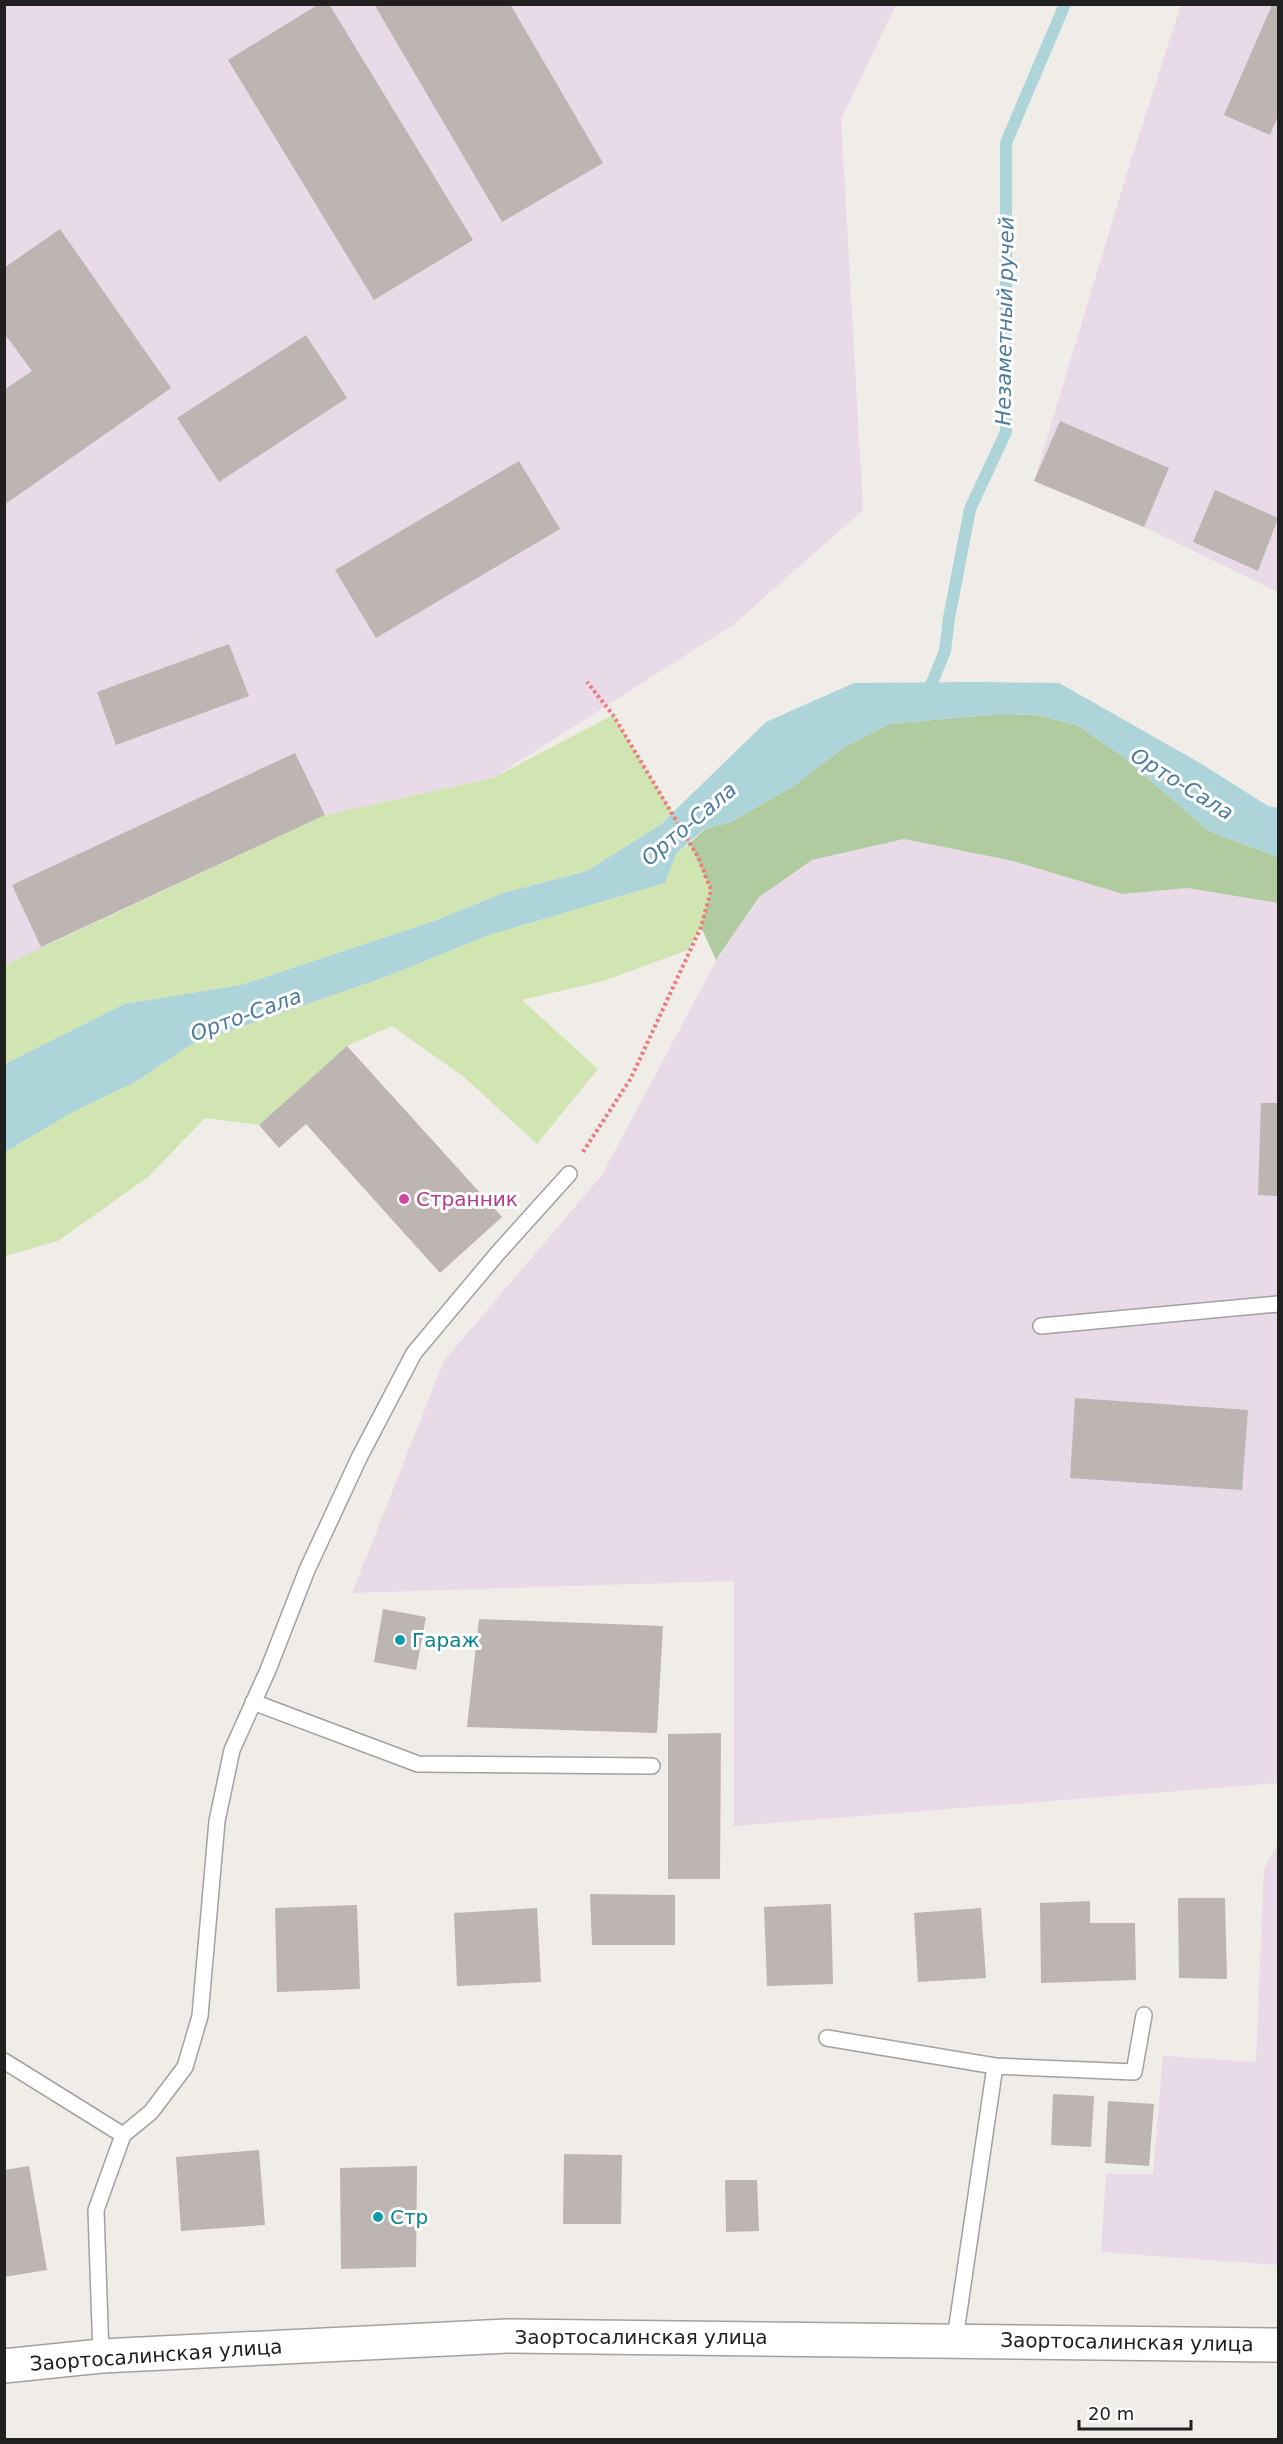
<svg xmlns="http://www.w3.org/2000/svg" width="1283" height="2444" font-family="'DejaVu Sans',sans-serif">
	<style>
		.industrial { fill: #e8dae7 }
		.grass { fill: #d1e5b3 }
		.forest { fill: #b1cba0 }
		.water { fill: #acd4d9 }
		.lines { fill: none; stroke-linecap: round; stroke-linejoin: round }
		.stream { stroke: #acd4d9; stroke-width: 12 }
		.building { fill: #bdb5b1 }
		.service-casing { stroke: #a1a1a1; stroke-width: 18 }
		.tertiary-casing { stroke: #a1a1a1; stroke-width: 36 }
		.path { stroke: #ed7b7b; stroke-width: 4; stroke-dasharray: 3 3; stroke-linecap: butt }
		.service { stroke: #fff; stroke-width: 15 }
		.tertiary { stroke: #fff; stroke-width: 33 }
		.hotel-dot { fill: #d1479c; stroke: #fff; stroke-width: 2 }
		.culture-dot { fill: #0f9aa8; stroke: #fff; stroke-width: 2 }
		.labels { text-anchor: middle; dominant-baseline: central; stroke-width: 6; stroke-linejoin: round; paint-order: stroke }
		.hotel-label { font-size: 20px; fill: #b23c85; stroke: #fff; text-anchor: start }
		.culture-label { font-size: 20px; fill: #0d838f; stroke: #fff; text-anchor: start }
		.street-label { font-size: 20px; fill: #202020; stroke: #fff }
		.water-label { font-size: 21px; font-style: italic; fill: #4e7b99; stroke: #fff }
	</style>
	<rect width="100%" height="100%" fill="#f0ece8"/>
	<!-- industrial -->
	<path class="industrial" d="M5,5H896L841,119L863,510L733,625L493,778L325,815L5,965Z
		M1181,5H1278V592L1144,527L1034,481L1127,173Z
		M904,839L1013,861L1123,894L1187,888L1278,903V1783L734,1826V1581L352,1593L444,1361L602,1175L716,961L759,897L812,860Z
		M1278,1844V2265L1101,2252L1106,2174H1153L1163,2056L1256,2062L1264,1868Z"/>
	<!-- grass -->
	<path class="grass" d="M613,715L672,812L660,825L587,871L503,893L434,921L241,985L124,1004L5,1064V965L325,815L493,778Z
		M690,843L711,890L701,927L688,950L603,981L522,1000L598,1069L537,1144L464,1077L392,1026L347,1046L259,1125L205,1118L148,1177L58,1241L5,1256V1152L73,1112L135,1082L192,1044L388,976L489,935L665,883L676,854Z"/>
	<!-- forest -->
	<path class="forest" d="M999,714L1037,715L1077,725L1122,756L1209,831L1278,857V903L1187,888L1123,894L1013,861L904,839L812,860L759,897L716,960L701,927L711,890L690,843L705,829L731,822L792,787L843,748L889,724Z"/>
	<!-- water -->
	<path class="water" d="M976,682L1059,683L1200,763L1268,806L1278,808V857L1209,831L1122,756L1077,725L1037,715L999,714L889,724L843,748L792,787L731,822L704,829L676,854L665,883L489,935L388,976L192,1044L135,1082L73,1112L5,1152V1064L124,1004L241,985L434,921L503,893L587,871L660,825L766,722L854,683Z"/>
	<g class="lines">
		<!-- stream -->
		<path class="stream" d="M926,697L945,651L949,618L970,509L1006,432V143L1065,4"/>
	</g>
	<!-- building -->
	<path class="building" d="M319,4H329L473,240L374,300L228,60Z
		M374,4H510L603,163L502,222Z
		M1272,5H1278V116L1270,135L1224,115Z
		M60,229L171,388L4,505V390L32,371L4,333V268Z
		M306,335L347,398L219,482L177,418Z
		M1060,421L1169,468L1144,527L1034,481Z
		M519,461L560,529L376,638L335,570Z
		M1215,490L1278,518L1258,571L1193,542Z
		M229,644L249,696L116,745L97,692Z
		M295,753L325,815L41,947L12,885Z
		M347,1046L502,1217L440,1273L306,1124L279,1148L259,1125Z
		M1261,1103H1278V1196L1258,1195Z
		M1075,1398L1248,1410L1242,1490L1070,1478Z
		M383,1609L426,1617L416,1670L374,1662Z
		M479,1619L663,1626L657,1733L467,1727Z
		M721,1733L720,1879H668V1734Z
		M590,1894L675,1895V1945H592Z
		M1178,1898H1225L1227,1979L1179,1978Z
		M1090,1901V1923H1135L1136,1980L1041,1983L1040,1903Z
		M831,1904L833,1984L767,1986L764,1907Z
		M357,1905L360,1989L277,1992L275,1908Z
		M537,1908L541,1982L457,1986L454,1913Z
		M981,1908L986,1978L918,1982L914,1913Z
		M1053,2094L1094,2096L1091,2147L1051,2145Z
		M1108,2101L1154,2104L1149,2166L1105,2163Z
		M259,2150L265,2225L181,2231L176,2157Z
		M564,2154L622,2155L621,2224H563Z
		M29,2166L47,2270L4,2277V2170Z
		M417,2166L416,2267L341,2269L340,2168Z
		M725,2180H757L759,2231L726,2232Z"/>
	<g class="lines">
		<!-- service casing -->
		<g class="service-casing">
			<path id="service" d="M1041,1326L1278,1304
				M253,1702L418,1764L652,1766
				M827,2038L995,2066
				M4,2061L123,2135L96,2210L101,2356
				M123,2135L151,2112L185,2067L200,2016L217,1821L232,1750L268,1670L307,1570L360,1456L414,1353L497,1254L569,1174
				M955,2339L995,2066L1134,2072L1144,2015"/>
		</g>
		<!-- tertiary casing -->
		<g class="tertiary-casing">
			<path id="tertiary" d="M4,2366L101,2356L507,2336L1278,2345"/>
		</g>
		<!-- path -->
		<path class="path" d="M583,1152L631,1078L701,927L711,890L698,857L613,715L587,682"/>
		<!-- service -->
		<use href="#service" class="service"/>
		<!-- tertiary -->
		<use href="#tertiary" class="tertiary"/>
	</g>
	<!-- markers -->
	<circle class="hotel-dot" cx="404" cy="1199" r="6"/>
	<g class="culture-dot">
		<circle cx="400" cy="1640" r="6"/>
		<circle cx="378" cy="2217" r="6"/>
	</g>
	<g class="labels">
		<!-- hotel labels -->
		<g class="hotel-label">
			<text x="416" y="1199">Странник</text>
		</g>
		<!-- culture labels -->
		<g class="culture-label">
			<text x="412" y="1640">Гараж</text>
			<text x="390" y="2217">Стр</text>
		</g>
		<!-- street labels -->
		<g class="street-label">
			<text x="641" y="2337">Заортосалинская улица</text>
			<text transform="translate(1127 2342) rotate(1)">Заортосалинская улица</text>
			<text transform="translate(156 2355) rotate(-4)">Заортосалинская улица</text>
		</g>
		<!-- water labels -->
		<g class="water-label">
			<text transform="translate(1005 321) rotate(-89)">Незаметный ручей</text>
			<text transform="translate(1182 784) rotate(32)">Орто-Сала</text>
			<text transform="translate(689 824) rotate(-40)">Орто-Сала</text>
			<text transform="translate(246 1015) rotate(-20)">Орто-Сала</text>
		</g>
	</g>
	<!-- border -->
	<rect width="1283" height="2444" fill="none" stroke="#202020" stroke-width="12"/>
	<!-- scale -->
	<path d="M1079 2420v9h112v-9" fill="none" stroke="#202020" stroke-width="3"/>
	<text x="1088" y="2420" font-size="18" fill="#202020" stroke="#ffffff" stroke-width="4.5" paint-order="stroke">20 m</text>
</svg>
